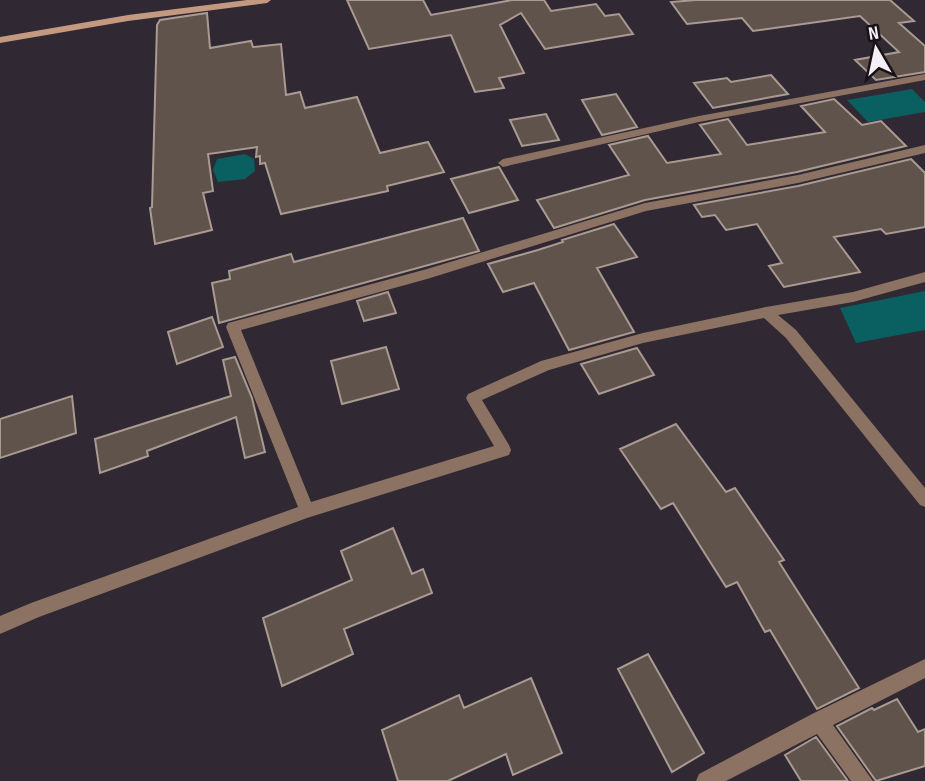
<svg xmlns="http://www.w3.org/2000/svg" width="925" height="781" font-family="'Sofia Sans Condensed',sans-serif">
	<style>
		.water { fill: #0a5f61 }
		.building { fill: #60534c; stroke: #a99a92; stroke-width: 2 }
		.lines { fill: none; stroke-linecap: round; stroke-linejoin: round }
		.street { fill: #8c7262; fill-rule: evenodd }
		.secondary { fill: #c39980; fill-rule: evenodd }
	</style>
	<rect width="100%" height="100%" fill="#302832"/>
	<!-- water -->
	<path class="water" d="M912,89L925,102V112L868,122L847,100Z
		M245,154L254,159L255,171L245,179L218,182L213,170L217,159Z
		M925,291V330L856,343L840,308Z"/>
	<!-- building -->
	<path class="building" d="M347,0H423L431,15L512,0H544L551,11L596,4L605,16L619,14L633,34L545,49L521,13L500,25L524,73L499,78L504,88L475,92L451,35L369,49Z
		M696,0H890L914,21L899,23L925,46V72L876,80L855,60L899,52L860,16L753,31L742,18L687,24L671,2Z
		M207,13L210,48L251,41L253,47L281,44L286,95L300,92L305,108L357,97L380,153L428,142L444,172L387,186L388,191L281,214L265,163L260,164V156L256,157L257,147L208,154L213,191L203,193L212,230L155,244L150,208L152,207L157,25L160,20Z
		M771,75L788,94L713,108L694,83L727,78L731,82Z
		M616,94L637,127L602,135L582,100Z
		M834,99L862,125L881,121L906,146L797,172L645,200L554,228L537,200L629,175L609,145L648,136L667,163L721,154L700,125L728,119L747,145L825,132L801,106Z
		M546,114L559,140L522,146L510,120Z
		M911,159L925,173V227L886,234L881,229L834,237L860,272L784,287L769,266L782,263L757,224L726,230L715,215L702,217L694,205L798,186Z
		M499,167L518,200L469,213L451,179Z
		M463,218L479,251L219,323L212,283L230,279L229,271L291,254L294,262Z
		M614,224L637,257L597,268L634,332L569,350L534,283L503,292L488,264L538,250L563,242L562,240Z
		M388,292L396,313L364,321L357,301Z
		M212,317L223,347L177,364L168,332Z
		M386,347L399,389L342,404L331,361Z
		M637,348L654,375L599,394L581,364Z
		M235,357L252,398L265,452L245,458L236,417L147,451L148,456L100,473L95,439L231,396L223,360Z
		M72,396L76,433L0,458V419Z
		M676,424L726,492L735,488L784,560L779,562L859,688L817,709L770,630L765,632L737,582L726,587L673,503L661,509L620,449Z
		M393,528L412,574L423,569L432,593L344,629L353,654L282,686L263,618L352,580L341,551Z
		M648,654L704,753L672,772L618,669Z
		M531,678L562,753L513,775L506,754L448,781H398L382,730L459,695L464,708Z
		M897,699L918,732L925,729V766L876,781L837,726L872,708L874,710Z
		M816,737L848,781H801L785,755Z"/>
	<g class="lines">
		<!-- street -->
		<path class="street" d="M925,74V80L699,122L503,167L498,163L503,159L699,116Z
			M925,145V153L798,183L646,211L427,279L241,330L311,502L494,446L468,402L466,398L468,394L541,361L643,333L766,307L853,292L925,272V282L853,302L778,315L796,330L925,488V507L920,505L786,338L764,318L643,343L549,370L482,400L509,445L511,450L509,455L307,518L39,617L0,634V616L31,603L298,507L226,327L228,323L427,269L645,203L798,175Z
			M925,659V678L833,725L873,781H851L817,734L726,781H696L699,774L812,714Z"/>
		<!-- secondary -->
		<path class="secondary" d="M247,0H271L267,3L128,21L0,43V37L128,15Z"/>
	</g>
	<!-- north arrow -->
	<g transform="translate(876 49) rotate(351)" stroke="#161217" stroke-width="5" paint-order="stroke">
	<path d="M0-5L12 26L0 18L-12 26Z" fill="#f5f0f7"/>
	<text y="-10" font-size="19" font-weight="bold" text-anchor="middle" fill="#f5f0f7">N</text>
	</g>
</svg>
